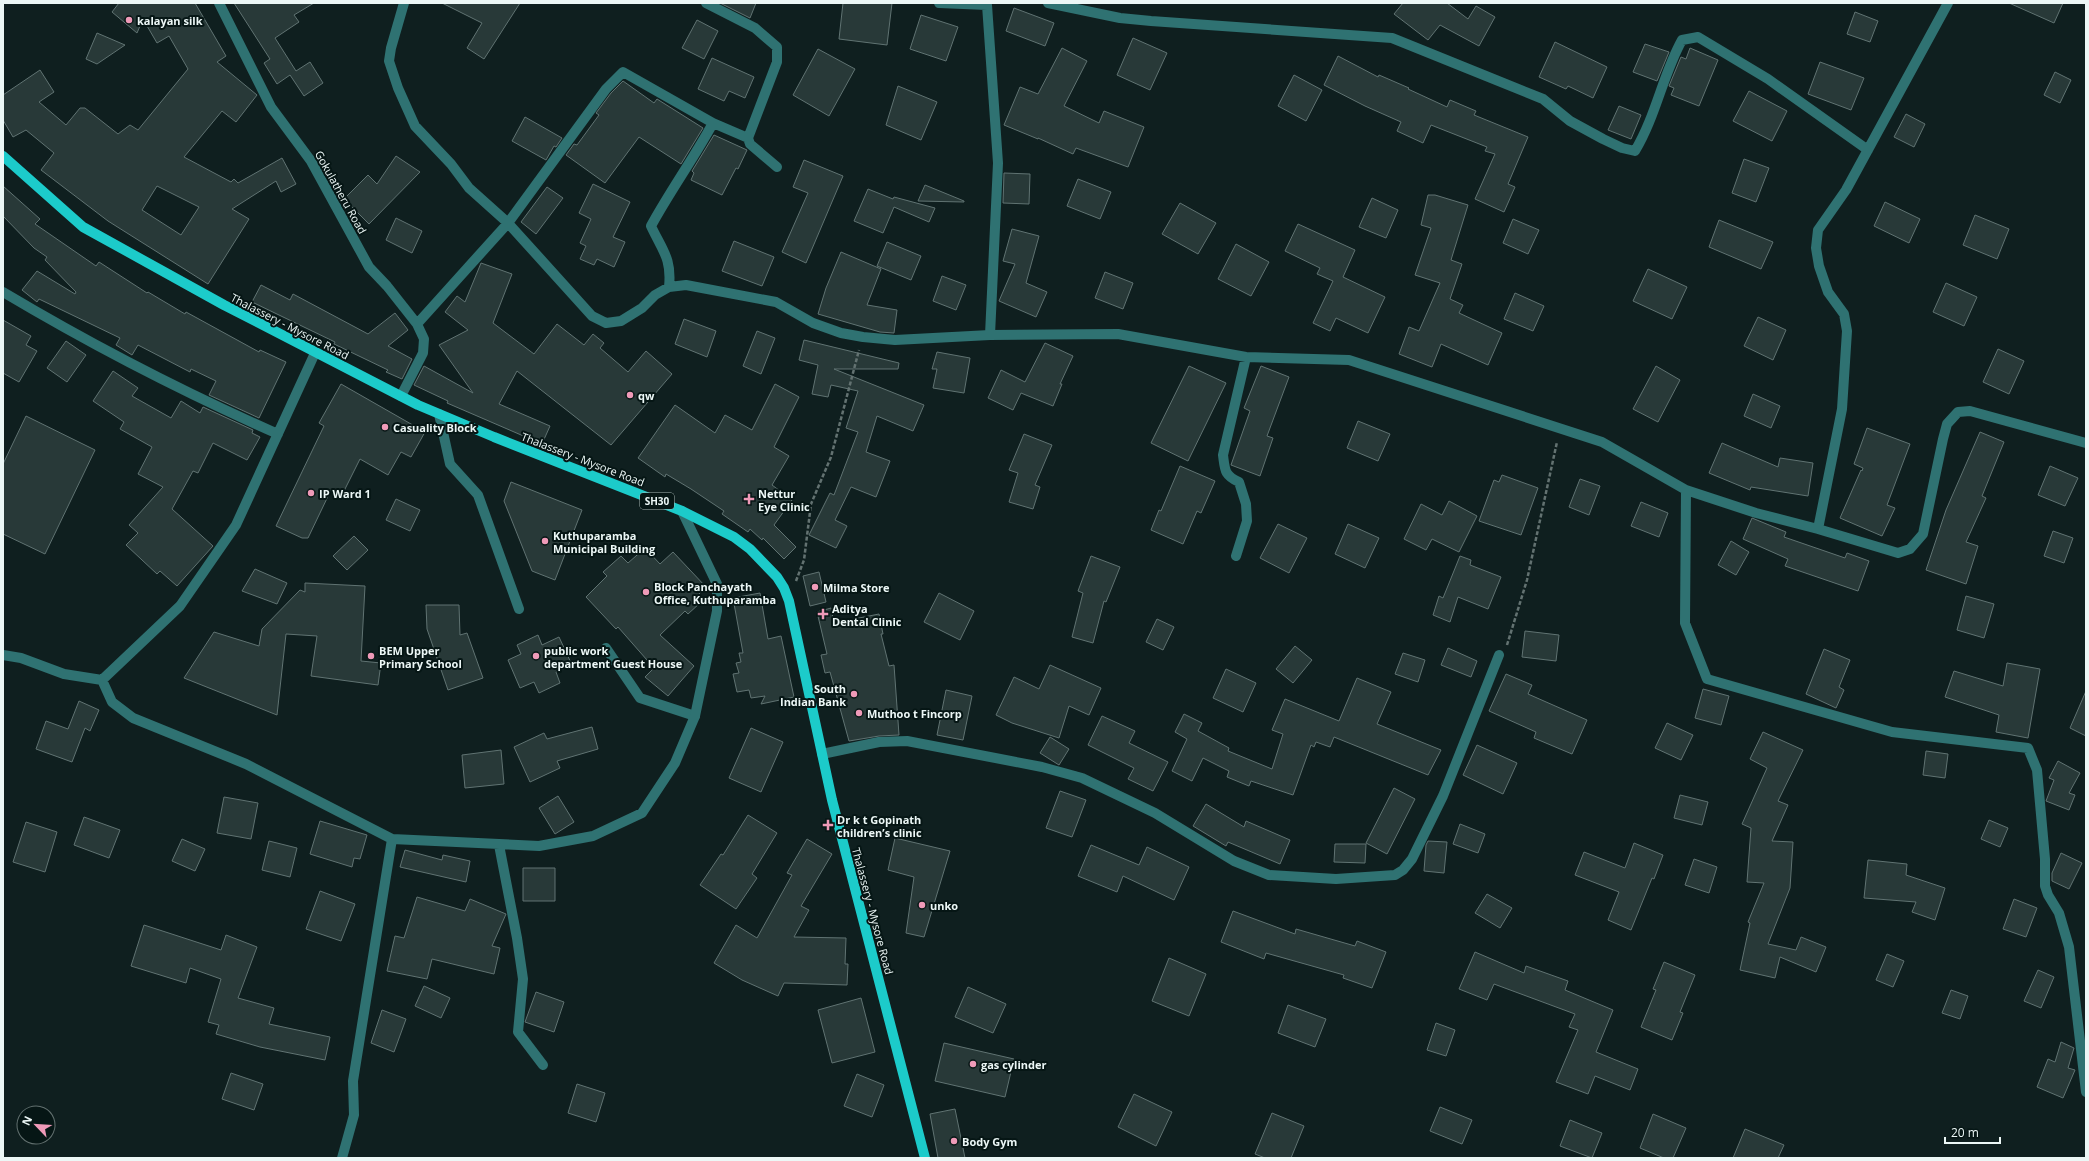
<svg xmlns="http://www.w3.org/2000/svg" width="2089" height="1161" font-family="'Open Sans',sans-serif">
	<style>
		.building { fill: #283938; stroke: #607372; fill-rule: evenodd }
		.lines { fill: none; stroke-linecap: round; stroke-linejoin: round }
		.path { stroke: #637271; stroke-width: 2.5; stroke-dasharray: 4 2; stroke-linecap: butt }
		.lane { stroke: #2f7272; stroke-width: 10 }
		.street { stroke: #2f7272; stroke-width: 10 }
		.primary { stroke: #1ccbca; stroke-width: 10 }
		.poi-dot { fill: #ef9ab8; stroke: #061615; stroke-width: 1.5 }
		.labels { text-anchor: middle; dominant-baseline: central; stroke-width: 4; stroke-linejoin: round; paint-order: stroke }
		.shield { fill: #061615; stroke: #a7b4b2; stroke-width: 1 }
		.shield-label { font-size: 10px; font-weight: bold; fill: #ecf7f6 }
		.poi-label { font-size: 11px; font-weight: bold; fill: #ecf7f6; stroke: #061615; text-anchor: start }
		.street-label { font-size: 11px; fill: #ecf7f6; stroke: #061615 }
	</style>
	<rect width="100%" height="100%" fill="#0f1f1f"/>
	<!-- building -->
	<path class="building" d="M119,3H195L226,56L217,62L257,95L236,122L222,111L184,157L231,182L234,179L238,183L282,158L296,184L281,192L276,181L232,209L249,219L208,284L108,221L41,170L54,153L26,130L13,137L3,120V95L40,70L54,92L39,102L66,125L80,108H85L118,134L130,125L138,130L188,69L169,36L157,43L143,19L137,33L112,12ZM157,186L199,207L181,235L142,210Z
		M234,3H314L294,15L299,22L275,38L296,71L310,62L323,83L304,96L290,75L277,84L264,63L270,59Z
		M442,3H520L484,59L467,48L482,23Z
		M720,3H756L750,18Z
		M843,3H892L887,45L839,39Z
		M1403,3H1447L1468,19L1476,6L1495,17L1479,46L1440,25L1428,40L1394,14Z
		M2009,3H2063L2054,23Z
		M1014,8L1054,23L1045,46L1006,31Z
		M1855,12L1878,21L1870,42L1847,34Z
		M921,15L958,27L946,61L910,49Z
		M697,20L718,31L704,59L682,48Z
		M97,33L125,45L97,64L86,59Z
		M1133,38L1167,53L1150,90L1117,75Z
		M1555,42L1607,67L1593,98L1568,86L1566,89L1539,77Z
		M1645,44L1669,52L1657,81L1633,72Z
		M1062,48L1087,61L1064,106L1099,123L1104,111L1144,127L1128,167L1076,148L1073,154L1038,138V139L1004,125L1020,87L1038,94Z
		M1690,48L1718,60L1699,106L1671,95L1674,88L1669,86L1681,57L1686,59Z
		M818,49L855,69L829,116L793,95Z
		M1338,56L1378,77L1379,75L1409,88L1408,89L1447,107L1450,100L1476,111L1474,115L1528,137L1508,184L1515,187L1504,212L1475,199L1495,154L1485,151L1487,147L1431,125L1423,143L1397,131L1401,122L1365,106L1324,85Z
		M712,58L754,77L745,98L729,91L724,101L698,89Z
		M1820,62L1864,78L1851,110L1808,94Z
		M2055,72L2071,80L2060,103L2044,95Z
		M1294,75L1322,90L1306,121L1278,106Z
		M623,81L654,103L657,99L703,128L681,164L639,137L605,183L566,155L574,144L577,145L599,115L596,113L611,93Z
		M898,86L937,102L921,140L886,125Z
		M1749,91L1787,111L1772,141L1733,121Z
		M1619,106L1641,115L1631,139L1608,130Z
		M1906,114L1925,124L1914,147L1894,137Z
		M525,117L562,138L556,147L554,146L546,160L512,141Z
		M714,135L747,150L738,169L736,168L722,195L691,180L694,173L692,171Z
		M396,156L420,172L369,224L344,199L368,175L377,184Z
		M1744,159L1769,168L1756,202L1732,193Z
		M804,160L843,176L806,263L782,252L808,193L793,187Z
		M1004,173L1030,174L1029,204L1003,203Z
		M1078,179L1111,192L1100,219L1067,206Z
		M593,184L630,202L613,237L625,242L614,267L597,259L594,265L580,259L586,246L580,243L591,219L579,213Z
		M925,185L964,201V202L918,201Z
		M3,186L40,219L35,224L96,266L99,262L147,293L148,292L185,314L186,312L259,352L260,350L286,362L259,418L209,395L216,381L191,369L190,372L138,345L132,355L116,345L120,338L39,299L37,302L22,290L37,271L75,294L76,292L45,260L47,257L34,248L3,216Z
		M547,187L563,198L536,234L521,222Z
		M868,189L893,199L894,197L935,208L929,222L894,207L883,233L854,221Z
		M1428,195H1435L1468,205L1451,260L1462,264L1450,299L1463,305L1459,313L1502,333L1488,365L1441,344L1432,367L1399,354L1409,327L1419,331L1440,283L1415,275L1431,228L1421,225Z
		M1372,198L1398,210L1386,238L1359,227Z
		M1885,202L1920,219L1909,243L1874,226Z
		M1180,203L1216,223L1198,254L1162,234Z
		M1975,215L2009,229L1997,259L1963,245Z
		M396,218L422,231L412,253L386,240Z
		M1513,219L1539,230L1528,254L1503,243Z
		M1719,220L1773,242L1761,269L1709,247Z
		M1298,224L1355,250L1343,277L1385,297L1368,333L1336,318L1330,331L1313,323L1333,281L1317,274L1320,268L1285,251Z
		M1012,229L1039,236L1026,283L1047,292L1036,317L999,301L1015,264L1003,261Z
		M734,241L774,257L762,286L722,271Z
		M887,242L921,256L911,280L877,266Z
		M1236,244L1269,262L1251,296L1218,279Z
		M841,252L881,269L867,305L897,310L894,333L880,332L818,314L826,288Z
		M481,263L512,274L493,323L534,354L557,324L584,345L593,334L604,343L600,348L628,372L646,351L672,374L611,445L517,371L499,404L550,426L542,444L447,403L448,401L414,385L424,366L473,393L439,345L468,330L445,312L457,296L465,302Z
		M1648,269L1687,287L1672,319L1633,301Z
		M1105,272L1133,283L1123,309L1095,298Z
		M942,276L966,285L956,310L933,301Z
		M1946,283L1977,297L1964,326L1933,312Z
		M261,285L290,300L293,294L368,334L395,313L408,330L388,346L412,359L402,379L386,372L388,370L334,344L335,342L252,302Z
		M1515,293L1544,306L1533,331L1504,319Z
		M1758,317L1786,330L1773,360L1744,346Z
		M684,319L716,331L707,357L675,344Z
		M3,320L31,336L26,345L37,351L19,382L3,373Z
		M757,331L775,338L761,374L743,366Z
		M804,340L899,363L898,369H834L924,405L913,431L877,416L866,452L890,461L876,497L851,487L835,520L847,526L836,548L809,535L830,493L834,495L858,432L846,428L858,391L831,385L828,397L812,394L818,365L799,360Z
		M66,341L86,355L67,382L47,368Z
		M1045,343L1073,356L1060,384H1062L1053,406L1021,393L1013,410L988,398L1001,370L1025,382Z
		M1998,349L2024,361L2009,394L1983,382Z
		M937,352L970,358L964,393L933,388L937,369H932Z
		M1189,366L1226,383L1188,461L1151,443Z
		M1261,366L1289,377L1267,436L1273,438L1260,476L1231,465L1250,411L1244,408Z
		M1656,366L1680,380L1658,422L1633,409Z
		M113,371L138,388L132,396L171,418L181,401L200,413L203,407L253,430L252,433L260,437L247,460L213,443L198,473L193,471L172,509L213,546L177,586L160,571L157,574L126,545L138,533L129,525L163,487L138,474L152,447L120,429L124,422L93,401Z
		M341,384L425,432L411,457L401,452L388,475L360,459L342,495L331,490L308,538H302L276,526L324,426L319,423Z
		M775,384L799,397L774,447L789,456L772,485L792,500L774,525L796,547L784,559L763,538L762,540L750,529L748,532L722,514L724,511L691,489L666,474L665,477L638,458L675,405L715,433L725,415L752,430Z
		M1753,394L1780,406L1771,428L1744,416Z
		M26,416L95,450L45,554L3,534V464Z
		M1358,421L1390,434L1378,461L1347,448Z
		M1867,428L1910,444L1887,505L1895,508L1882,536L1840,518L1861,470L1862,471L1863,468L1854,464Z
		M1980,432L2004,442L1982,496L1986,498L1966,542L1978,546L1966,584L1926,570L1946,510Z
		M1024,434L1052,445L1035,485L1040,487L1033,509L1009,502L1018,473L1009,470Z
		M1722,443L1778,467L1780,458L1813,463L1808,496L1751,487L1750,490L1709,473Z
		M1180,466L1215,481L1201,513L1197,511L1183,544L1151,530L1159,510L1161,511Z
		M2050,466L2078,478L2065,506L2038,495Z
		M1502,475L1538,488L1521,535L1479,521L1494,480L1499,482Z
		M1580,479L1600,486L1589,515L1569,507Z
		M511,482L582,510L555,580L532,571L504,501Z
		M396,499L420,510L410,531L386,520Z
		M1449,501L1477,516L1459,552L1432,539L1426,550L1404,539L1421,504L1442,515Z
		M1641,502L1668,513L1659,537L1631,526Z
		M1752,518L1786,532L1784,537L1845,558L1847,553L1869,561L1858,591L1785,566L1788,559L1743,539Z
		M1278,524L1307,538L1289,573L1260,558Z
		M1348,524L1379,538L1365,568L1335,554Z
		M2053,531L2073,538L2064,563L2044,556Z
		M354,536L368,550L347,570L333,556Z
		M1731,541L1749,552L1736,575L1718,565Z
		M645,548L660,564L673,552L706,587L695,598L700,603L688,614L685,611L660,635L694,666L668,696L645,677L654,668L618,627L616,629L586,597L607,576L603,572L621,556L628,563Z
		M1091,556L1120,567L1106,602L1104,601L1093,643L1072,637L1083,593L1078,591Z
		M1460,556L1471,560L1470,565L1501,577L1488,609L1458,597L1450,622L1433,615L1439,596L1443,598Z
		M255,569L287,583L277,604L242,591Z
		M819,572L826,602L810,606L803,576Z
		M305,583L365,586L361,661L381,663L378,685L311,676L317,636L286,634L277,715L184,678L214,632L259,646L262,629L300,590L305,592Z
		M760,593L768,639L781,636L794,697L761,704L765,696L751,698L749,690L737,692L733,674L739,673L736,663L741,662L739,653H743L733,598Z
		M939,593L974,611L960,640L924,622Z
		M1966,596L1994,604L1984,638L1957,630Z
		M426,605H459L460,635L467,633L483,678L448,690L427,629Z
		M831,608L834,623L879,614L883,634H881L889,666L894,665L899,735L879,736L849,741L830,672L825,673L821,655L827,654L817,612Z
		M1157,619L1174,627L1163,650L1146,642Z
		M1525,631L1559,635L1556,661L1522,657Z
		M538,635L542,645L559,637L572,665L556,672L560,683L539,693L534,682L520,688L508,660L521,654L517,645Z
		M1295,646L1312,660L1293,683L1276,669Z
		M1448,648L1477,661L1471,677L1441,665Z
		M1824,649L1850,660L1839,687L1844,690L1836,708L1806,694Z
		M1403,653L1425,660L1418,682L1395,674Z
		M2007,663L2040,669L2028,738L1996,732L1999,715L1945,697L1954,671L2003,686Z
		M1050,665L1101,688L1089,715L1069,706L1059,738L1012,723L996,715L1014,677L1039,689Z
		M1226,669L1256,683L1243,712L1213,698Z
		M1506,674L1532,685L1528,694L1587,720L1572,754L1534,738L1536,732L1489,711Z
		M1357,678L1391,692L1377,724L1441,750L1428,775L1334,737L1330,747L1316,742L1314,747L1311,745L1293,795L1251,781L1249,786L1227,777L1229,771L1203,758L1192,781L1172,771L1187,739L1175,732L1184,714L1202,723L1198,731L1229,748L1228,751L1272,769L1283,734L1272,730L1285,699L1339,721Z
		M1703,689L1729,696L1721,725L1695,718Z
		M946,690L972,696L963,740L937,735Z
		M2086,691V736L2070,728Z
		M79,701L99,710L90,731L85,728L72,762L36,749L46,721L68,729Z
		M1102,716L1135,731L1129,743L1168,762L1153,791L1128,779L1134,768L1088,745Z
		M1667,723L1693,735L1681,760L1655,748Z
		M592,727L598,749L557,761L560,768L530,782L514,747L544,733L547,739Z
		M751,728L783,742L761,792L729,778Z
		M1763,732L1803,750L1778,801L1788,805L1772,841L1793,842L1790,888L1768,944L1796,950L1801,937L1826,947L1816,972L1780,957L1775,978L1740,970L1750,923L1748,922L1764,883L1747,882L1751,828L1742,824L1767,768L1750,759Z
		M1050,737L1069,749L1059,765L1040,753Z
		M1477,745L1517,763L1503,794L1463,775Z
		M501,750L504,784L465,788L462,755Z
		M1926,751L1948,754L1945,778L1923,775Z
		M2058,761L2080,773L2069,793L2075,795L2069,810L2046,801L2054,780L2049,778Z
		M1394,788L1415,799L1387,854L1366,843Z
		M1060,791L1086,800L1072,837L1046,828Z
		M1680,795L1708,802L1702,825L1674,818Z
		M558,796L574,822L555,834L539,808Z
		M224,797L258,803L251,839L217,833Z
		M1206,804L1244,827L1246,821L1290,840L1280,864L1228,842L1226,846L1193,826Z
		M748,815L777,833L752,874L757,878L736,909L700,885L721,854L723,855Z
		M84,817L120,830L109,858L74,845Z
		M1989,820L2008,828L2000,847L1981,839Z
		M320,821L367,835L360,859L354,858L352,867L310,854Z
		M26,822L57,832L45,872L13,862Z
		M1460,824L1485,834L1478,853L1453,844Z
		M895,838L950,851L924,937L906,933L914,877L888,870Z
		M182,839L205,849L195,871L172,861Z
		M807,839L832,854L801,906L809,910L794,937L846,938L845,964H848L847,985L784,983L778,996L742,980L714,963L736,925L757,938L792,875L787,873Z
		M269,841L297,848L290,877L262,870Z
		M1428,841L1447,842L1444,873L1424,871L1426,845Z
		M1634,843L1663,855L1654,879L1652,878L1631,930L1608,920L1619,892L1575,875L1584,852L1625,868Z
		M1335,844H1366L1365,863L1334,862Z
		M1091,845L1139,865L1147,847L1189,867L1174,900L1123,876L1117,892L1078,876Z
		M405,850L442,860L443,855L470,861L466,882L400,867Z
		M2061,853L2082,863L2069,889L2052,881V873Z
		M1694,859L1717,867L1709,893L1685,885Z
		M1868,860L1907,864L1906,875L1945,888L1935,920L1912,912L1916,902L1864,898Z
		M523,868H555V901H523Z
		M320,891L355,904L341,941L306,929Z
		M1487,894L1512,908L1500,928L1475,913Z
		M417,897L465,911L470,899L506,914L492,946L500,948L494,974L432,959L427,979L387,971L395,936L404,938Z
		M2014,899L2037,908L2026,937L2003,929Z
		M1233,911L1295,934L1296,929L1355,946L1357,941L1386,952L1372,988L1343,978L1344,975L1266,953L1264,959L1221,942Z
		M144,925L221,950L226,935L257,947L238,998L274,1008L269,1024L330,1037L325,1060L260,1047L216,1034L219,1025L208,1022L221,979L190,968L186,983L131,966Z
		M1475,952L1524,973L1526,966L1568,981L1565,990L1613,1010L1596,1052L1638,1069L1630,1090L1595,1076L1588,1094L1556,1082L1578,1030L1569,1027L1575,1014L1494,984L1487,1000L1459,989Z
		M1887,954L1904,961L1893,987L1876,980Z
		M1169,958L1206,974L1189,1016L1152,1001Z
		M1664,962L1695,975L1680,1012L1683,1013L1672,1040L1641,1027L1656,990L1653,989Z
		M2038,970L2054,977L2041,1008L2024,1001Z
		M424,986L450,998L441,1018L415,1006Z
		M968,987L1006,1004L993,1033L955,1017Z
		M1951,990L1968,996L1960,1019L1942,1013Z
		M536,992L564,1002L554,1032L525,1022Z
		M861,998L875,1052L832,1063L818,1010Z
		M1288,1005L1326,1019L1315,1047L1278,1033Z
		M382,1010L406,1019L394,1052L371,1043Z
		M1436,1023L1455,1030L1446,1056L1427,1050Z
		M2061,1042L2074,1048L2068,1068L2075,1070L2063,1098L2037,1087L2048,1059L2055,1062Z
		M944,1043L1014,1059L1005,1097L935,1081Z
		M231,1073L263,1084L254,1110L222,1099Z
		M857,1074L884,1085L872,1117L844,1106Z
		M577,1084L605,1093L596,1122L568,1113Z
		M1134,1094L1172,1112L1156,1146L1118,1127Z
		M1440,1107L1472,1120L1462,1144L1430,1131Z
		M955,1109L965,1158H938L930,1114Z
		M1272,1113L1304,1126L1291,1158H1265L1255,1154Z
		M1653,1114L1686,1128L1673,1158H1664L1640,1148Z
		M1570,1120L1602,1133L1592,1158L1560,1146Z
		M1745,1129L1784,1145L1778,1158H1733Z"/>
	<g class="lines">
		<!-- path -->
		<path class="path" d="M796,581L804,560L811,504L831,457L859,350
			M1507,645L1527,580L1557,442"/>
		<!-- lane -->
		<path class="lane" d="M439,414L450,464L478,495L519,609
			M606,648L640,698L695,716"/>
		<!-- street -->
		<path class="street" d="M219,3L271,107L311,161L369,267L387,286L417,324
			M404,3L391,48L389,61L398,88L415,126L451,164L469,188L508,223L606,89L623,72L713,123
			M706,3L755,28L777,47V62L748,138L750,144L777,167
			M939,3L987,5L998,163L990,335
			M1048,3L1120,18L1151,21L1392,38L1543,99L1570,121L1603,139L1622,148L1635,151C1656,116 1663,74 1682,40L1698,37L1768,79L1868,150
			M669,287C672,258 662,250 651,226C670,191 694,158 713,123L748,138
			M3,292C92,345 183,392 278,434
			M401,396L423,353L424,339L417,324L508,223L592,316L606,323L621,321L642,308L655,295L669,287L686,285L776,302L813,323L841,333L863,337L895,340L990,335L1118,334L1246,357L1349,360L1602,442L1686,490L1756,513L1818,529L1842,409L1847,331L1844,314L1828,292L1819,266L1816,248L1818,230L1846,190L1948,3
			M1686,490L1685,623L1707,679L1892,732L2028,748L2037,770L2045,859V886L2048,895L2059,913L2069,947L2086,1092
			M1818,529L1898,553L1910,549L1923,534L1943,439L1947,424L1958,412L1970,411L2086,443
			M1236,556L1247,521L1246,504L1239,482C1224,475 1225,470 1223,455L1246,357
			M3,655L21,658L64,674L102,680L180,606L236,525L315,353
			M102,680L112,702L133,718L246,764L392,839L539,846L593,836L642,813L675,763L695,716L717,611V584L682,511
			M822,754L879,742L907,741L1042,767L1082,778L1155,813L1234,861L1269,875L1336,879L1395,875L1403,870L1412,859L1443,796L1499,655
			M499,845L517,938L523,979L518,1032L543,1065
			M342,1158L354,1115L353,1081L392,839"/>
		<!-- primary -->
		<path class="primary" d="M3,156L83,227L224,305L418,405L494,437L682,511L734,537L750,549L777,577L784,588L789,601L832,800L925,1158"/>
	</g>
	<!-- markers -->
	<g class="poi-dot">
		<circle cx="129" cy="20" r="4"/>
		<circle cx="630" cy="395" r="4"/>
		<circle cx="385" cy="427" r="4"/>
		<circle cx="311" cy="493" r="4"/>
		<path d="M747 493h4v4h4v4h-4v4h-4v-4h-4v-4h4z"/>
		<circle cx="545" cy="541" r="4"/>
		<circle cx="815" cy="587" r="4"/>
		<circle cx="646" cy="592" r="4"/>
		<path d="M821 608h4v4h4v4h-4v4h-4v-4h-4v-4h4z"/>
		<circle cx="371" cy="656" r="4"/>
		<circle cx="536" cy="656" r="4"/>
		<circle cx="854" cy="694" r="4"/>
		<circle cx="859" cy="713" r="4"/>
		<path d="M826 819h4v4h4v4h-4v4h-4v-4h-4v-4h4z"/>
		<circle cx="922" cy="905" r="4"/>
		<circle cx="973" cy="1064" r="4"/>
		<circle cx="954" cy="1141" r="4"/>
	</g>
	<g class="labels">
		<!-- shield labels -->
		<rect class="shield" x="640" y="493" width="34" height="16" rx="3"/>
		<g class="shield-label">
			<text x="657" y="501">SH30</text>
		</g>
		<!-- poi labels -->
		<g class="poi-label">
			<text x="137" y="20">kalayan silk</text>
			<text x="638" y="395">qw</text>
			<text x="393" y="427">Casuality Block</text>
			<text x="319" y="493">IP Ward 1</text>
			<text x="758" y="493">Nettur<tspan x="758" dy="13">Eye Clinic</tspan></text>
			<text x="553" y="535">Kuthuparamba<tspan x="553" dy="13">Municipal Building</tspan></text>
			<text x="654" y="586">Block Panchayath<tspan x="654" dy="13">Office, Kuthuparamba</tspan></text>
			<text x="823" y="587">Milma Store</text>
			<text x="832" y="608">Aditya<tspan x="832" dy="13">Dental Clinic</tspan></text>
			<text x="379" y="650">BEM Upper<tspan x="379" dy="13">Primary School</tspan></text>
			<text x="544" y="650">public work<tspan x="544" dy="13">department Guest House</tspan></text>
			<text x="846" y="688" text-anchor="end">South<tspan x="846" dy="13">Indian Bank</tspan></text>
			<text x="867" y="713">Muthoo t Fincorp</text>
			<text x="837" y="819">Dr k t Gopinath<tspan x="837" dy="13">children’s clinic</tspan></text>
			<text x="930" y="905">unko</text>
			<text x="981" y="1064">gas cylinder</text>
			<text x="962" y="1141">Body Gym</text>
		</g>
		<!-- street labels -->
		<g class="street-label">
			<text transform="translate(341 192) rotate(61)">Gokulatheru Road</text>
			<text transform="translate(290 326) rotate(27)">Thalassery - Mysore Road</text>
			<text transform="translate(583 459) rotate(21)">Thalassery - Mysore Road</text>
			<text transform="translate(873 911) rotate(75)">Thalassery - Mysore Road</text>
		</g>
	</g>
	<!-- border -->
	<rect width="2089" height="1161" fill="none" stroke="#ecf7f6" stroke-width="8"/>
	<!-- north arrow -->
	<g transform="translate(36 1125) rotate(295)"><circle r="19" fill="#061615" stroke="#62706f"/>
	<path d="M0-3L7 15L0 10L-7 15Z" fill="#ef9ab8"/>
	<text y="-6" font-size="11" font-weight="bold" text-anchor="middle" fill="#ecf7f6">N</text>
	</g>
	<!-- scale -->
	<path d="M1945 1137v6h55v-6" fill="none" stroke="#ecf7f6" stroke-width="2"/>
	<text x="1951" y="1137" font-size="12" fill="#ecf7f6" stroke="#061615" stroke-width="3" paint-order="stroke">20 m</text>
</svg>
